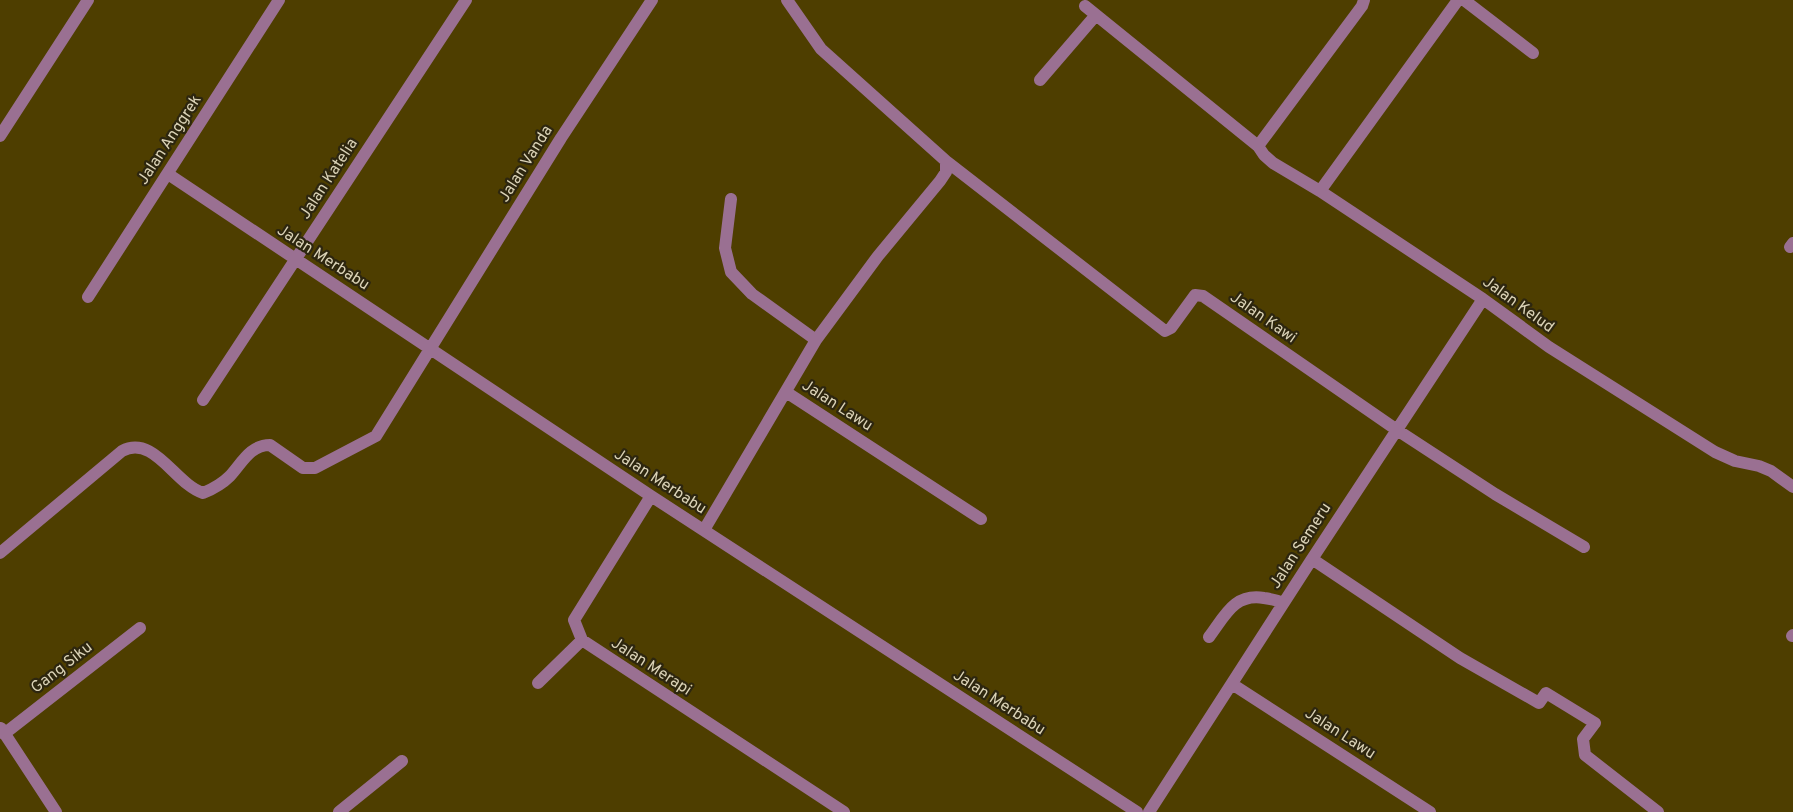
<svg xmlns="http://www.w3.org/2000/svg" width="1793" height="812" font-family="Overpass,sans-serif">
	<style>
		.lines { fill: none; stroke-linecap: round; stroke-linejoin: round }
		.minor { stroke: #9a7092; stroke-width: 12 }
		.labels { text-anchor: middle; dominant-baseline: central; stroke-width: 4.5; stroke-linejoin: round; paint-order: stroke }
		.street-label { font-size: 16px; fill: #dad2b6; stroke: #2d260f }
	</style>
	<rect width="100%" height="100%" fill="#4e3e00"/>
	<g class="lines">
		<!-- minor -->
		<path class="minor" d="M787,0L821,49L946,161L1165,331L1171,328L1195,295L1203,296L1397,430L1495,494L1584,547
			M1464,0L1533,53
			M1085,6L1258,146L1264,155L1273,163L1320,191L1483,299L1549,347L1715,452L1735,461L1759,466L1771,471L1793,487
			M1040,80L1096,15
			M0,136L88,0
			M1258,146L1362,6L1364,0
			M168,174L651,496L1137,812
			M1320,191L1458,0
			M731,199L725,248L731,272L752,294L816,340
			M1790,247L1793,243
			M88,297L279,0
			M786,392L981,519
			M203,400L466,0
			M651,496L574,620L582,640L844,812
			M704,530L816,340L878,256L940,181L946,172V161
			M0,553L122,451C154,434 175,484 203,493C213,489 222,484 230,476C242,463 250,445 270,445L303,468H315L376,436L561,138L652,0
			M1312,559L1460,658L1539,703L1546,693L1595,723L1583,739L1585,755L1658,812
			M1792,636L1793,635
			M1209,637C1225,616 1234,593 1264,598C1271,599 1277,600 1283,603
			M538,683L582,640
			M1232,684L1430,812
			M1,728L56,812
			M4,734L140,628
			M339,812L402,761
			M1149,812L1312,559L1483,299"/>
	</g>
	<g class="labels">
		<!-- street labels -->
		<g class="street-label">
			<text transform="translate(170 140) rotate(-57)">Jalan Anggrek</text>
			<text transform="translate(526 164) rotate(-58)">Jalan Vanda</text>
			<text transform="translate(329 179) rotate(-57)">Jalan Katelia</text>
			<text transform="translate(323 258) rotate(33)">Jalan Merbabu</text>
			<text transform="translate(1518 305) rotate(36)">Jalan Kelud</text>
			<text transform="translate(1263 318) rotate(35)">Jalan Kawi</text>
			<text transform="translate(837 406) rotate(33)">Jalan Lawu</text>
			<text transform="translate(660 482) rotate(33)">Jalan Merbabu</text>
			<text transform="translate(1301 546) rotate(-57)">Jalan Semeru</text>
			<text transform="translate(651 667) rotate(33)">Jalan Merapi</text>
			<text transform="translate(62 668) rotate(-38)">Gang Siku</text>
			<text transform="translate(999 703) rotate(33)">Jalan Merbabu</text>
			<text transform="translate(1340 734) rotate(33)">Jalan Lawu</text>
		</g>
	</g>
</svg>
